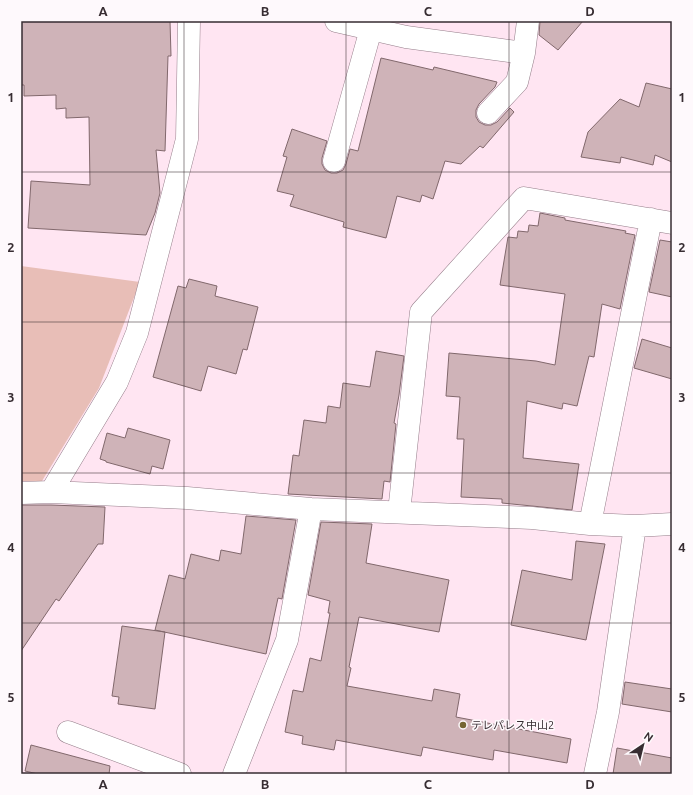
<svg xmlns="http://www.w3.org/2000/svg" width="693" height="795" font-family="Ubuntu,'Noto Sans JP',sans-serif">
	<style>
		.green { fill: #e8beb7 }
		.building { fill: #cfb3b8; stroke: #81686c }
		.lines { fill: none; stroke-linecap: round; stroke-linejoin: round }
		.street-casing { stroke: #957e8a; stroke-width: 23 }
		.street { stroke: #fff; stroke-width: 22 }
		.grid { fill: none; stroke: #372d32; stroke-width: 1; stroke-opacity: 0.55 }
		.poi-dot { fill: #756633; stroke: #fef9fc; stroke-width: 1.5 }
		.labels { text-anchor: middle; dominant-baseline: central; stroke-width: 3; stroke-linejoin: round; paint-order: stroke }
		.poi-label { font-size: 11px; fill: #372d32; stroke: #fef9fc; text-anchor: start }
		.neatline { fill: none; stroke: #372d32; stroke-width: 1.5 }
		.grid-label { font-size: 13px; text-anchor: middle; font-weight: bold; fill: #372d32 }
	</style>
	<rect width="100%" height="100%" fill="#ffe5f2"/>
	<!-- green -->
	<path class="green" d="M21,266L140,282L99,388L42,481H21Z"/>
	<!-- building -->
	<path class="building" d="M21,21H170L171,56H168L165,151L156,150L160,193L155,213L146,235L28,228L31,181L90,185L89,117L66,118V108L56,109V95L24,96V85H21Z
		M540,21H583L558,50L539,35Z
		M381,58L433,70L434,67L497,82L495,87L479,104L476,110V117L479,122L485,125H491L497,122L510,108L514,112L483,148L480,146L461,164L445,161L433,199L422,195L420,202L397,196L386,238L343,227L344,222L290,206L294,195L277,191L287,157L283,156L292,129L327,141L322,158V164L325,170L331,173H337L343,170L346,164L350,149L358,151Z
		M646,83L672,89V162L655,155L653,165L621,157L620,163L581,157L588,132L620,99L639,107Z
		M540,213L565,218V220L626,231L625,233L635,235L620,309L602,304L594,357L589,356L577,406L563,403L562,409L527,401L523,458L579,464L572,510L502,503V499L461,497L464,439H457L460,397L446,396L449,353L536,361L555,365L565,294L500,285L508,237L517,238L518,231L528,232L529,225L538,226Z
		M660,240L672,242V297L649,292Z
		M189,279L217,286L215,296L258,307L247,350L243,349L236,374L208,366L201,391L153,377L178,286L186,288Z
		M642,339L672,348V379L634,368Z
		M376,351L404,356L399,395L394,423L396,424L390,482L384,481L382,499L288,494L293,455L299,456L304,420L326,423L328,406L340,408L343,383L370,387Z
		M128,428L170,440L163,469L152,466L150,474L106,462V461L100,459L107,433L125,438Z
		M21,505H51L105,507L103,544H98L59,601L56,599L21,651Z
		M246,516L296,520L282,599L278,598L266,654L155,630L169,575L185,579L191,554L219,561L221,550L241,554Z
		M321,522L372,524L366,563L449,580L439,632L359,617L349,667L351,668L347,686L432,701L434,689L460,694L456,717L571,739L567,763L494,750L493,760L423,747L421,756L336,740L334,750L302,744L303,736L285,732L293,690L303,692L310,658L321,661L330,613H328L330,601L308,595Z
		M576,541L605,544L586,640L511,625L522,570L572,580Z
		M122,626L165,632L155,709L118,704L119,697L112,696Z
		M625,682L672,689V712L622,704Z
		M31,745L110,766L109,774H38L25,771Z
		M617,748L672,758V774H613Z"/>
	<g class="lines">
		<!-- street casing -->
		<g class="street-casing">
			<path id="street" d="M336,21L406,37L524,53L528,21
				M488,113L517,82L524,53
				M334,161L371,29
				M51,492L117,382L137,333L187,139L189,21
				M21,493L51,492L187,498L311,509L532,518L590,524L635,526L672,524
				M399,512L421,312L524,198L672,223
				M590,524L651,219
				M68,732L180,774
				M234,774L287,640L311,509
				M595,774L608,712L635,526"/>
		</g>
		<!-- street -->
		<use href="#street" class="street"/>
	</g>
	<!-- grid -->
	<path class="grid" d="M184,21V774M346,21V774M509,21V774M21,172H672M21,322H672M21,473H672M21,623H672"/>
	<!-- markers -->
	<circle class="poi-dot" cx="463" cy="725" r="4"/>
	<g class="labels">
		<!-- poi labels -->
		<g class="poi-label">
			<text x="471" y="725">テレパレス中山2</text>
		</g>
	</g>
	<!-- border -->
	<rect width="693" height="795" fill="none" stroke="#fef9fc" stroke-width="44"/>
	<!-- north arrow -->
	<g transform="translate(643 745) rotate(35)" stroke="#fef9fc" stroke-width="3" paint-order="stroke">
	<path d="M0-3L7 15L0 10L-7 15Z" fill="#372d32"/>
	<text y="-6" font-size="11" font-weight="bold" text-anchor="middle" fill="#372d32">N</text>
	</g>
	<rect x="22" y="22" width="649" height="751" class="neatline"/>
	<g class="grid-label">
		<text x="103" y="16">A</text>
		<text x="265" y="16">B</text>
		<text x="428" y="16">C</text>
		<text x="590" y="16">D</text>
		<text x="11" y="102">1</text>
		<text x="682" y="102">1</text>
		<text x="11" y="252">2</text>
		<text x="682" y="252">2</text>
		<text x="11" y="402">3</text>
		<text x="682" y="402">3</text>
		<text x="11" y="552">4</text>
		<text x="682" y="552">4</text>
		<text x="11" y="702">5</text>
		<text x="682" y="702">5</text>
		<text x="103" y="789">A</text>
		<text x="265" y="789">B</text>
		<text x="428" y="789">C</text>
		<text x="590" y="789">D</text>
	</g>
</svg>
